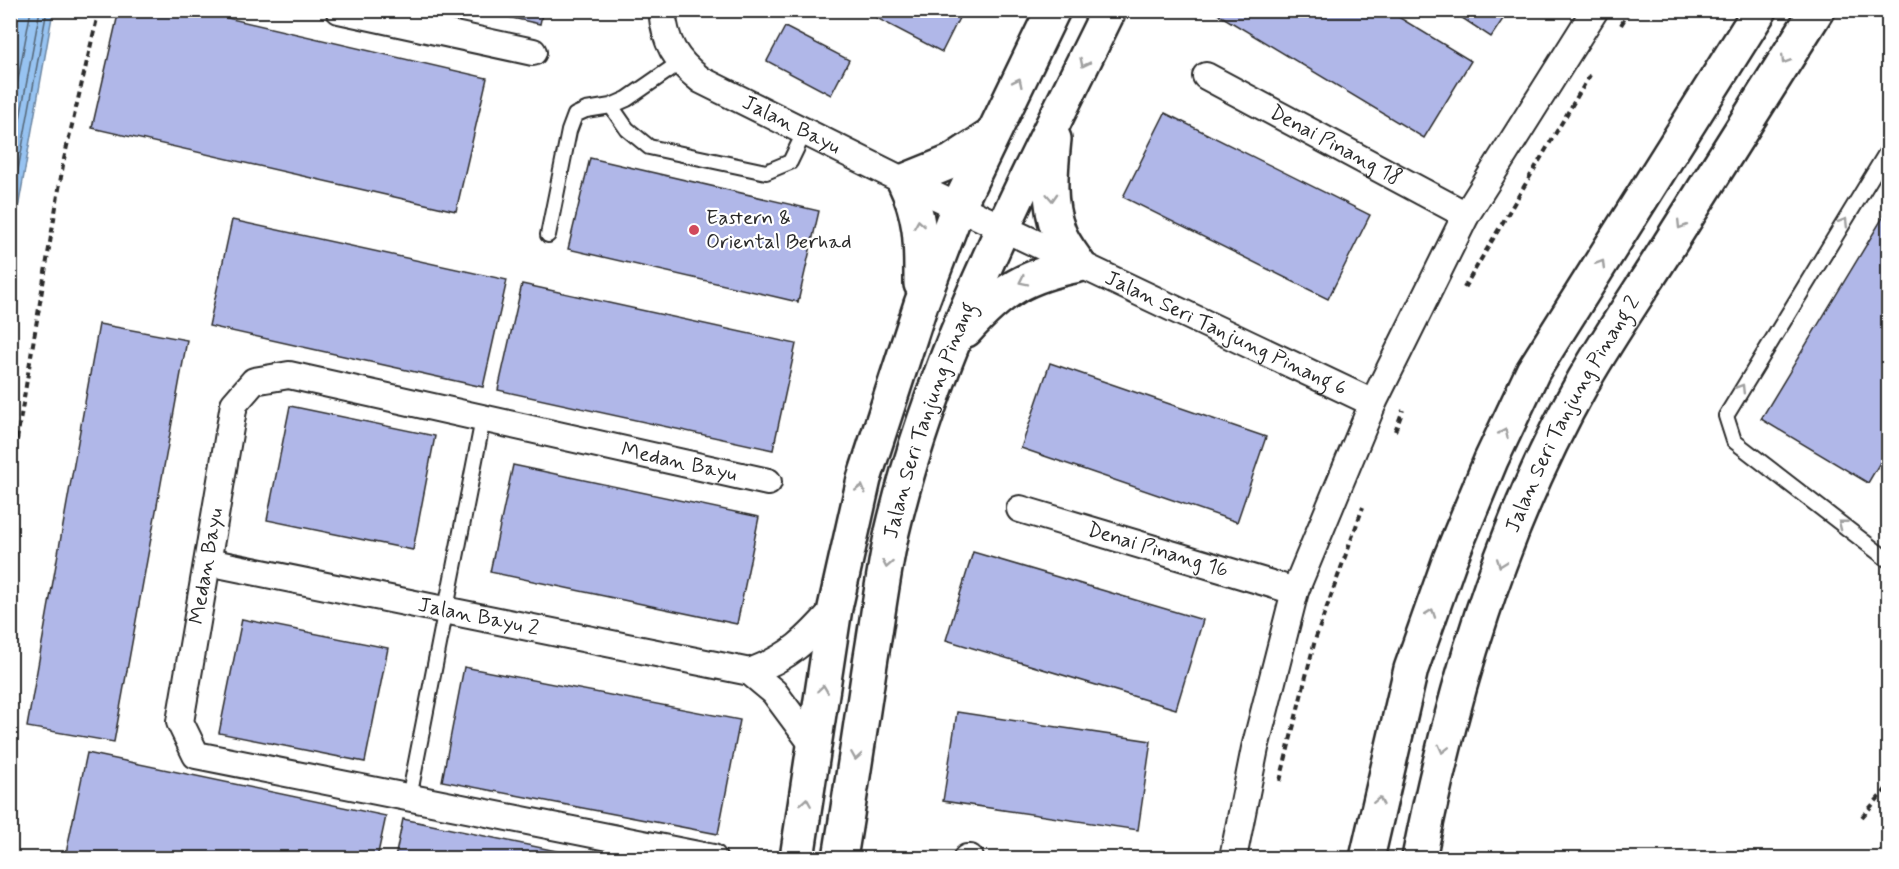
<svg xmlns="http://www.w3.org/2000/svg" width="1899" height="869" font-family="Mynerve,sans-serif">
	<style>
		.water { fill: #97c3f1; stroke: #6c86a2; stroke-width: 1.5 }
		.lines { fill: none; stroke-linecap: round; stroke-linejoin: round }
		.shore { stroke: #56687a; stroke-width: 1.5 }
		.building { fill: #b0b7e8; stroke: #2b2b2b; stroke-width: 1.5 }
		.service-casing { stroke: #2b2b2b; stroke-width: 18 }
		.minor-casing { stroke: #2b2b2b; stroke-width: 30 }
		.tertiary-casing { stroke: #2b2b2b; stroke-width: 38 }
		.secondary-casing { stroke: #2b2b2b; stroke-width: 38 }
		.path { stroke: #2b2b2b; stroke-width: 4; stroke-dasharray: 6 4.5; stroke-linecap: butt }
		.service { stroke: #fff; stroke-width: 14 }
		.minor { stroke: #fff; stroke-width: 26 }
		.tertiary { stroke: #fff; stroke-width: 33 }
		.secondary { stroke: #fff; stroke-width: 33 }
		.oneway { stroke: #a0a0a0 }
		.poi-dot { fill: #d1495b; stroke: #fff; stroke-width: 2 }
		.labels { text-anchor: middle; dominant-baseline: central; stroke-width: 4.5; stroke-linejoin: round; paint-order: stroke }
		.street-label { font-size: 21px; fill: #2b2b2b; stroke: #fff }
		.poi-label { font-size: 21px; fill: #2b2b2b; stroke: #fff; text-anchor: start }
	</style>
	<rect width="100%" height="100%" fill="#fff"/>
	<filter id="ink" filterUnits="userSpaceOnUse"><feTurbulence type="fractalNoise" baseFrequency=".0167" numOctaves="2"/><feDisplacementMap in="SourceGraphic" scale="12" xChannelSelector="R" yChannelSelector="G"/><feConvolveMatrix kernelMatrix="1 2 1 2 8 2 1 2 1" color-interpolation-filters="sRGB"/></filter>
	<g filter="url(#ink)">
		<!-- water -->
		<path class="water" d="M11,10L53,11L11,248L10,11Z"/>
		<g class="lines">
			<!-- shore -->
			<path class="shore" d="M10,122L31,10
				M10,173L40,10
				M10,214L47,10"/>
		</g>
		<!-- building -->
		<path class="building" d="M119,10H193L487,78L456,211L92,128Z
			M476,10H543L540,24Z
			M869,10H963L942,52L867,13Z
			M1211,10H1387L1471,61L1424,138Z
			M1450,10H1509L1491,37Z
			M785,27L849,60L831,95L767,61Z
			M1165,113L1370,215L1328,299L1123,197Z
			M590,158L819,211L798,302L568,249Z
			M1888,209V449L1868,483L1761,419Z
			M232,220L507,280L483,387L209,326Z
			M522,284L796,344L773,450L498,390Z
			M99,324L187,340L114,742L27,727Z
			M1050,363L1266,437L1237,522L1021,448Z
			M290,406L435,436L413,550L267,520Z
			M513,465L759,517L737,624L490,572Z
			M973,552L1203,620L1176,709L946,640Z
			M242,619L388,648L365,762L219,733Z
			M464,667L740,720L718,834L442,781Z
			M957,712L1151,741L1138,830L943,801Z
			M87,753L386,816L377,858H65Z
			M403,819L590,858H395Z"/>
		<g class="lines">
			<!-- service casing -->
			<g class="service-casing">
				<path id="service" d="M611,106L627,129L649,147L766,172L790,162L804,133
					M1888,150L1726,416L1734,441L1888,560
					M548,235L569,131L575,115L586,110L611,106L627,99L679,63
					M409,798L483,419"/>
			</g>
			<!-- minor casing -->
			<g class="minor-casing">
				<g id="minor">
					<path d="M339,10L533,52"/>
					<path id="s1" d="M662,10C665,43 675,60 701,80L904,181L1373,403"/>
					<path id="s2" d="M1206,76L1466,215"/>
					<path id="s3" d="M1020,509L1295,591"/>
					<path id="s4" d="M208,562L750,672L774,692L814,746"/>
					<path d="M750,672C790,657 807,640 835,608"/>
					<path id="s5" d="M713,858L196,755L180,722L234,404L254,381L289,375L768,482"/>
					<path d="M967,858H970"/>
					<path d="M1233,858L1255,748L1295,591L1373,403L1466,215L1595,10"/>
				</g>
			</g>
			<!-- tertiary casing -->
			<g class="tertiary-casing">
				<g id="tertiary">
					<path d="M1367,858L1411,669L1450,559L1491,460L1533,371L1760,10"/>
					<path id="s6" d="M1419,858C1452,693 1500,528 1584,380C1608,338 1636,297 1662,256C1714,174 1765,92 1817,10"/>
				</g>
			</g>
			<!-- secondary casing -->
			<g class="secondary-casing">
				<g id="secondary">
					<path d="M921,284C921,244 922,218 904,181L951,162L992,135"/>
					<path d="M966,330C1002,290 1026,275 1079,265C1072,254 1063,244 1059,232C1047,203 1051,169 1054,139"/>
					<path d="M797,858L835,608L864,479L921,304L958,207L1053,10"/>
					<path id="s7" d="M840,858C851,791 861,724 871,657C878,616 883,573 892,532C935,348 1027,179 1109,10"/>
				</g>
			</g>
			<!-- path -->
			<path class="path" d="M1621,25L1630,10
				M1464,288L1590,75
				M1395,431L1403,410
				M10,481L64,159L99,10
				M1280,781L1315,640L1363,507
				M1862,817L1888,787"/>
			<!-- service -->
			<use href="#service" class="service"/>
			<!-- minor -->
			<use href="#minor" class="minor"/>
			<!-- tertiary -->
			<use href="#tertiary" class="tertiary"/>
			<!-- secondary -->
			<use href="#secondary" class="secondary"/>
		</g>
		<!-- one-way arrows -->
		<defs><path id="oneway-chevron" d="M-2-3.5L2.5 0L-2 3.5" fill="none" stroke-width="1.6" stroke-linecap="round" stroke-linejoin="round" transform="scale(1.5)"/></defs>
		<g class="oneway">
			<use href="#oneway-chevron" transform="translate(1785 60) rotate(122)"/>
			<use href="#oneway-chevron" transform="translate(1084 63) rotate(116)"/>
			<use href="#oneway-chevron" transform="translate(1018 82) rotate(-64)"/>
			<use href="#oneway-chevron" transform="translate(1052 197) rotate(87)"/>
			<use href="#oneway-chevron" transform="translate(1844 222) rotate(-58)"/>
			<use href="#oneway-chevron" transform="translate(919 224) rotate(-99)"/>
			<use href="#oneway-chevron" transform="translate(1681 225) rotate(122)"/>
			<use href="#oneway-chevron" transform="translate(1601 264) rotate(-58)"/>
			<use href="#oneway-chevron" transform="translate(1023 281) rotate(154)"/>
			<use href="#oneway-chevron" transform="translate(1741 388) rotate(-58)"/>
			<use href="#oneway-chevron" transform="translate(1504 433) rotate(-65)"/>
			<use href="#oneway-chevron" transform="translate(861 489) rotate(-75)"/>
			<use href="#oneway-chevron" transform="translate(1842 524) rotate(-142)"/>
			<use href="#oneway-chevron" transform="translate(1501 563) rotate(110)"/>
			<use href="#oneway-chevron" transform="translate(887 564) rotate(100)"/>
			<use href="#oneway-chevron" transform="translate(1431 613) rotate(-71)"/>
			<use href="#oneway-chevron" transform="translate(823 689) rotate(-82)"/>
			<use href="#oneway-chevron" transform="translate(1443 749) rotate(104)"/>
			<use href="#oneway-chevron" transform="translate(856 756) rotate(99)"/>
			<use href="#oneway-chevron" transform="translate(1379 801) rotate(-78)"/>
			<use href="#oneway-chevron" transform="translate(806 802) rotate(-81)"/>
		</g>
	</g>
	<!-- markers -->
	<circle class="poi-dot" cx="694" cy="230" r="6"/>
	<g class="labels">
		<!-- street labels -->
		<g class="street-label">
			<text stroke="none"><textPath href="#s1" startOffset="184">Jalan Bayu</textPath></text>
			<text stroke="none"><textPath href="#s2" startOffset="147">Denai Pinang 18</textPath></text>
			<text stroke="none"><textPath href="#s1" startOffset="666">Jalan Seri Tanjung Pinang 6</textPath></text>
			<text stroke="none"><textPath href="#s6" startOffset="472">Jalan Seri Tanjung Pinang 2</textPath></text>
			<text stroke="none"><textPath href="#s7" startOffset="448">Jalan Seri Tanjung Pinang</textPath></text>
			<text stroke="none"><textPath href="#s5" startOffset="1352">Medan Bayu</textPath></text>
			<text stroke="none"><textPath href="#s3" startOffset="144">Denai Pinang 16</textPath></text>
			<text stroke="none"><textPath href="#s5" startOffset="722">Medan Bayu</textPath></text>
			<text stroke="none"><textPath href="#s4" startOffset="276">Jalan Bayu 2</textPath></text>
		</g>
		<!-- poi labels -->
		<g class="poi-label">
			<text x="706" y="218">Eastern &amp;<tspan x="706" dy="24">Oriental Berhad</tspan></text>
		</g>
	</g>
	<!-- margin -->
	<rect width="1899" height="869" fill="none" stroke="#fff" stroke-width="36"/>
	<rect x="18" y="18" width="1863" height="833" fill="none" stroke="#2b2b2b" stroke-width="2" filter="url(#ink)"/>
</svg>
